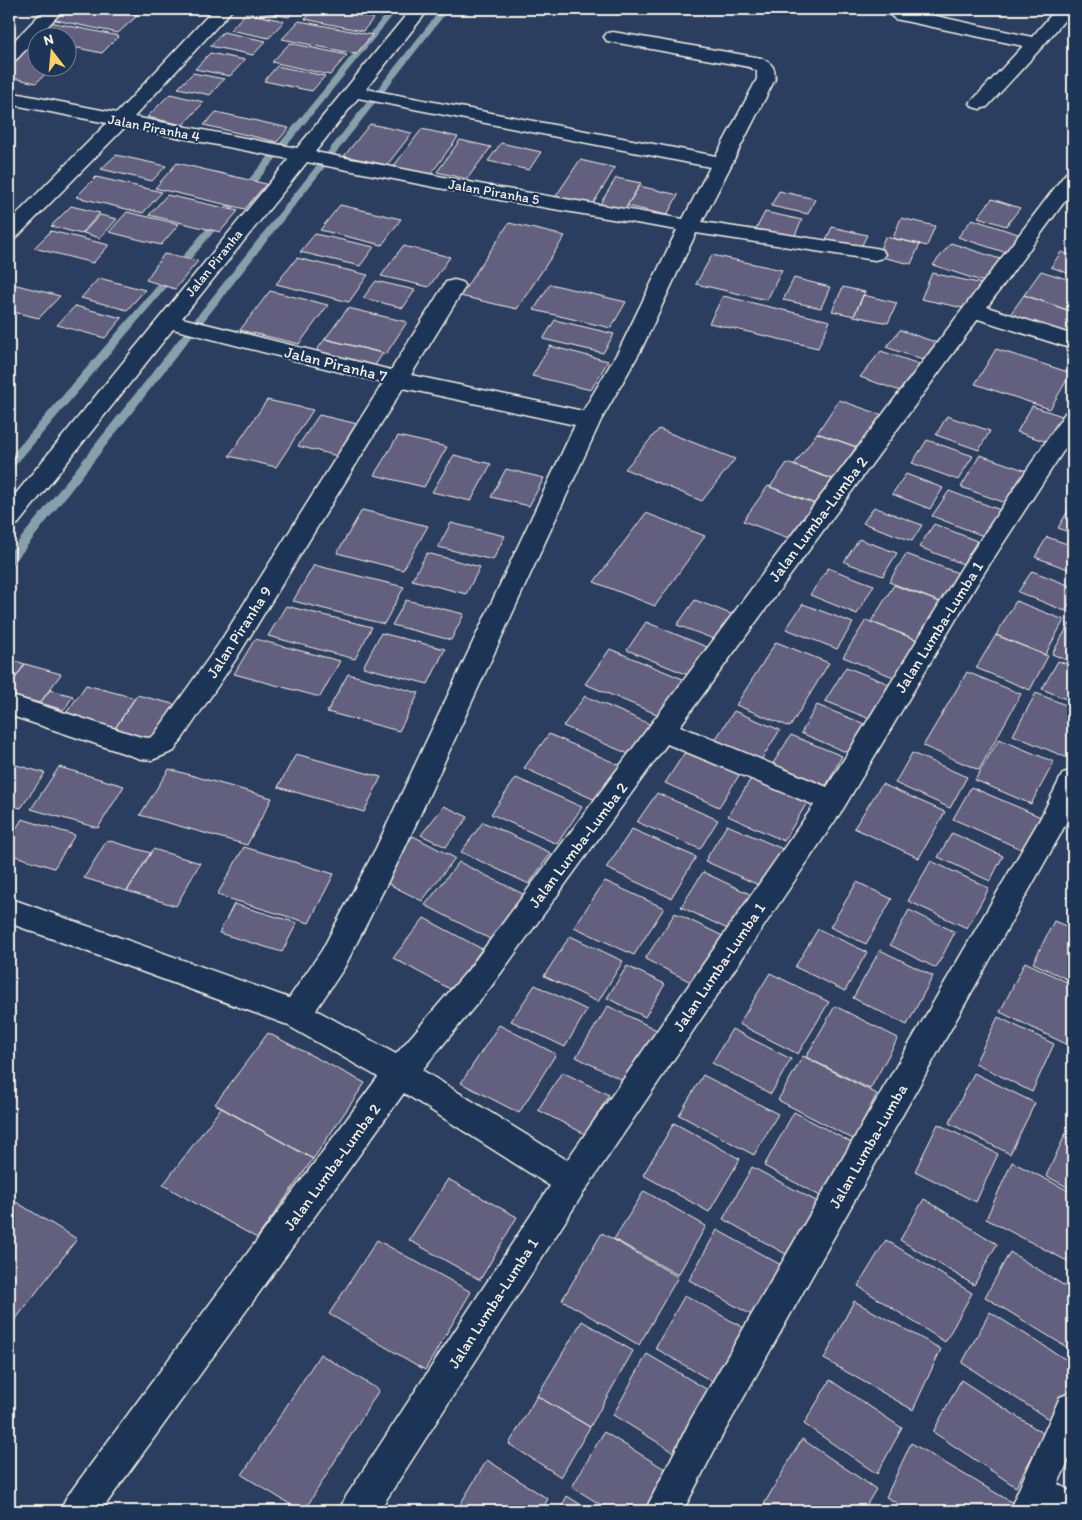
<svg xmlns="http://www.w3.org/2000/svg" width="1082" height="1520" font-family="Itim,sans-serif">
	<style>
		.lines { fill: none; stroke-linecap: round; stroke-linejoin: round }
		.stream { fill: #87a1ac; fill-rule: evenodd }
		.building { fill: #63607f; stroke: #f4f1e8 }
		.minor-casing { stroke: #f4f1e8; stroke-width: 3 }
		.minor { fill: #1d3557; fill-rule: evenodd }
		.labels { text-anchor: middle; dominant-baseline: central; stroke-width: 4.5; stroke-linejoin: round; paint-order: stroke }
		.far-street-label { font-size: 14px; fill: #f4f1e8; stroke: #1d3557 }
		.street-label { font-size: 16px; fill: #f4f1e8; stroke: #1d3557 }
	</style>
	<rect width="100%" height="100%" fill="#2b3e5f"/>
	<filter id="ink" filterUnits="userSpaceOnUse"><feTurbulence type="fractalNoise" baseFrequency=".02" numOctaves="2"/><feDisplacementMap in="SourceGraphic" scale="10" xChannelSelector="R" yChannelSelector="G"/><feConvolveMatrix kernelMatrix="1 2 1 2 8 2 1 2 1" color-interpolation-filters="sRGB"/></filter>
	<g filter="url(#ink)">
		<g class="lines">
			<!-- stream -->
			<path class="stream" d="M390,9H398L280,154L13,468L9,469V458L274,150Z
				M441,9H449L13,564L9,565V553Z"/>
		</g>
		<!-- building -->
		<path class="building" d="M63,9H109L138,15L118,33L51,19Z
			M245,9H297L289,17Z
			M315,9H329L374,18L363,31L305,19Z
			M345,9H374L370,14Z
			M246,13L284,21L269,38L230,30Z
			M299,21L372,35L356,54L282,39Z
			M50,22L119,36L102,53L68,46V38H32Z
			M223,32L266,41L253,55L210,46Z
			M290,43L347,55L330,75L272,62Z
			M32,45L38,47V68H52L36,83L9,77V66Z
			M210,53L245,60L230,76L195,69Z
			M277,66L325,76L312,91L264,81Z
			M193,73L224,79L210,95L178,88Z
			M170,94L204,102L183,125L147,117Z
			M216,112L289,128L277,142L204,125Z
			M370,124L412,133L387,165L344,156Z
			M422,129L458,137L430,175L393,167Z
			M460,140L491,147L467,179L437,172Z
			M501,143L541,152L529,170L488,161Z
			M116,155L166,166L152,181L101,169Z
			M580,160L615,168L591,207L554,199Z
			M177,163L266,184L245,209L155,188Z
			M96,177L162,192L143,213L76,197Z
			M616,178L641,183L624,211L599,206Z
			M639,186L678,195L667,215L627,206Z
			M779,191L815,199L808,214L771,206Z
			M167,195L238,211L220,232L149,215Z
			M992,199L1020,208L1006,226L978,217Z
			M340,205L401,219L382,245L320,230Z
			M71,206L100,213L81,234L51,226Z
			M127,212L179,224L161,245L109,232Z
			M765,212L802,220L794,237L756,229Z
			M100,215L117,219L100,238L83,233Z
			M901,218L935,226L927,246L893,238Z
			M972,219L1027,237L1013,255L958,237Z
			M509,223L565,236L517,309L460,296Z
			M832,227L867,235L861,247L826,240Z
			M51,231L109,245L93,263L34,248Z
			M315,234L374,247L360,266L300,252Z
			M885,237L920,244L911,264L877,256Z
			M951,243L1000,259L984,282L933,265Z
			M403,246L450,257L429,287L381,276Z
			M1061,252L1073,256V275L1051,267Z
			M164,254L198,261L175,289L146,280Z
			M712,255L782,270L767,300L696,284Z
			M297,258L368,275L349,302L276,284Z
			M1041,271L1073,281V312L1024,295Z
			M932,273L983,284L973,310L921,299Z
			M99,278L145,290L127,310L81,298Z
			M794,278L830,287L821,308L783,300Z
			M376,281L415,290L403,308L363,298Z
			M9,283L60,296L39,318L9,311Z
			M550,284L626,302L611,328L534,310Z
			M843,287L865,292L854,316L832,311Z
			M270,291L328,305L299,344L240,330Z
			M863,295L897,303L888,323L854,316Z
			M1024,295L1073,312V329L1069,336L1009,316Z
			M723,296L830,321L818,348L709,323Z
			M75,306L122,318L105,338L57,325Z
			M348,308L407,322L386,354L325,339Z
			M555,320L614,334L603,353L543,339Z
			M900,330L941,344L928,362L886,347Z
			M325,339L383,353L372,370L313,355Z
			M550,346L608,361L591,390L532,376Z
			M996,349L1071,373L1050,409L975,384Z
			M881,351L922,365L903,392L860,377Z
			M267,400L313,410L276,467L229,456Z
			M839,400L885,416L863,449L817,433Z
			M1032,406L1065,417L1050,443L1017,432Z
			M319,415L358,424L338,456L298,446Z
			M947,416L990,431L979,450L936,435Z
			M659,429L735,459L702,501L625,469Z
			M817,433L856,447L835,480L794,465Z
			M398,436L447,447L424,487L374,475Z
			M927,440L973,456L958,480L912,463Z
			M454,455L491,464L471,501L432,492Z
			M980,455L1033,473L1014,506L961,487Z
			M787,463L835,480L818,505L770,487Z
			M506,469L544,478L529,506L491,497Z
			M906,474L943,488L930,509L892,494Z
			M768,486L818,505L794,540L743,521Z
			M949,491L1003,511L986,537L932,516Z
			M1073,502V534L1058,528Z
			M874,507L922,525L912,541L863,523Z
			M362,510L428,526L403,570L337,553Z
			M646,513L705,536L655,606L594,582Z
			M451,523L505,536L493,560L438,547Z
			M934,524L977,541L963,564L919,547Z
			M1047,537L1073,546V571L1035,557Z
			M859,539L897,553L883,576L844,562Z
			M427,553L480,567L466,594L412,580Z
			M906,554L961,574L945,604L889,582Z
			M314,565L404,587L384,624L293,601Z
			M828,568L874,585L857,614L810,595Z
			M1032,571L1073,587V598L1065,611L1018,592Z
			M894,585L945,604L923,642L871,622Z
			M406,600L464,614L451,640L392,625Z
			M695,600L736,616L719,641L677,625Z
			M1016,601L1064,620L1045,655L996,635Z
			M803,604L853,623L837,649L786,629Z
			M286,606L372,627L355,659L268,636Z
			M866,620L923,642L901,680L843,657Z
			M646,622L707,647L688,675L627,650Z
			M1069,624L1073,626V663L1052,654Z
			M381,633L445,649L428,684L363,667Z
			M996,635L1048,656L1030,690L976,668Z
			M255,639L340,661L320,697L234,674Z
			M776,642L829,663L790,727L736,705Z
			M610,649L690,682L666,718L585,684Z
			M9,659L25,664L9,687Z
			M1058,661L1073,666V702L1042,689Z
			M25,664L61,674L40,703L9,695V687Z
			M846,667L889,684L870,719L825,701Z
			M967,672L1021,694L979,770L923,746Z
			M348,674L419,693L399,731L327,712Z
			M86,685L135,698L112,733L62,719Z
			M50,690L73,696L64,710L40,703Z
			M1036,693L1073,708V754L1070,759L1013,735Z
			M137,695L177,705L153,744L112,733Z
			M585,696L652,725L631,755L563,726Z
			M817,705L872,727L855,756L801,733Z
			M734,711L780,730L759,763L713,743Z
			M549,734L626,768L602,803L524,768Z
			M791,735L842,756L825,788L772,765Z
			M999,739L1054,762L1031,804L975,780Z
			M689,746L743,769L719,807L665,783Z
			M912,753L967,777L950,808L895,783Z
			M296,754L381,777L364,812L278,787Z
			M9,763L45,773L21,808L9,805Z
			M59,767L124,786L98,828L31,809Z
			M169,769L272,798L247,845L140,815Z
			M752,777L808,801L784,841L728,816Z
			M516,778L582,807L557,844L491,814Z
			M882,784L945,812L919,858L854,828Z
			M971,787L1041,817L1023,850L953,819Z
			M657,793L718,820L700,849L637,822Z
			M444,806L468,817L446,847L421,835Z
			M22,819L75,835L54,868L9,854V841Z
			M483,822L551,853L529,884L461,852Z
			M727,825L785,850L763,887L705,861Z
			M632,829L696,857L671,898L606,868Z
			M952,833L1003,856L990,881L938,857Z
			M413,836L455,858L422,901L379,879Z
			M107,840L151,853L127,891L84,878Z
			M244,847L334,874L309,923L217,895Z
			M153,849L200,863L176,906L127,891Z
			M931,861L989,888L967,928L908,901Z
			M459,862L527,896L494,941L425,905Z
			M703,872L756,897L734,932L681,907Z
			M605,881L664,908L634,955L574,927Z
			M857,882L892,899L866,944L830,927Z
			M234,904L297,923L282,952L219,933Z
			M909,910L955,932L936,968L890,945Z
			M675,913L727,938L697,985L645,959Z
			M424,918L482,949L452,990L393,958Z
			M1054,921L1073,929V982L1033,963Z
			M818,929L867,952L845,991L795,967Z
			M570,936L623,961L598,1002L544,976Z
			M880,950L933,976L907,1025L853,998Z
			M1025,962L1073,985V1033L1068,1045L1000,1012Z
			M627,966L665,984L645,1017L607,998Z
			M770,973L829,1002L798,1054L739,1024Z
			M535,985L587,1010L565,1047L511,1021Z
			M608,1006L661,1032L630,1084L576,1057Z
			M835,1006L898,1038L870,1089L806,1057Z
			M998,1017L1054,1044L1032,1092L975,1063Z
			M499,1025L556,1054L519,1113L461,1083Z
			M732,1029L791,1059L771,1094L712,1063Z
			M268,1033L365,1083L313,1159L215,1104Z
			M803,1056L877,1094L853,1139L778,1100Z
			M562,1072L609,1095L585,1134L538,1110Z
			M974,1073L1035,1103L1010,1154L949,1123Z
			M703,1075L778,1114L754,1155L679,1115Z
			M221,1108L313,1159L257,1238L163,1185Z
			M794,1112L854,1144L826,1199L764,1166Z
			M674,1123L740,1159L709,1212L643,1175Z
			M938,1124L998,1154L976,1202L915,1171Z
			M1066,1133L1073,1137V1190L1046,1176Z
			M1012,1162L1073,1193V1264L986,1219Z
			M752,1167L820,1203L791,1257L723,1219Z
			M448,1179L517,1217L480,1280L409,1240Z
			M644,1191L706,1226L678,1275L614,1239Z
			M11,1199L77,1239L9,1328V1202Z
			M924,1199L997,1244L974,1285L900,1240Z
			M717,1230L783,1266L755,1317L689,1280Z
			M602,1233L678,1277L639,1345L562,1300Z
			M377,1240L471,1292L425,1370L329,1314Z
			M886,1240L972,1293L945,1342L858,1286Z
			M1010,1252L1073,1291V1351L985,1297Z
			M685,1295L744,1328L715,1383L655,1348Z
			M854,1301L941,1349L913,1410L824,1359Z
			M990,1312L1073,1364V1382L1053,1422L962,1363Z
			M582,1321L633,1351L590,1427L537,1396Z
			M320,1354L379,1390L304,1511H301L242,1475Z
			M647,1354L713,1393L680,1456L613,1415Z
			M830,1380L902,1428L877,1474L804,1424Z
			M961,1380L1044,1434L1016,1487L933,1432Z
			M537,1396L590,1427L561,1477L509,1444Z
			M604,1432L673,1474L653,1511H611L572,1487Z
			M802,1439L876,1489L863,1511H775L764,1504Z
			M911,1443L1013,1503L1010,1511H910L886,1497Z
			M487,1460L548,1499L541,1511H456Z
			M567,1496L591,1511H559Z"/>
		<g class="lines">
			<!-- minor casing -->
			<g class="minor-casing">
				<path id="minor" d="M45,9H64L16,60L9,61V46Z
					M214,9H233L134,117L297,148L411,9H429L366,89L716,156L757,79V71L749,67L613,42L607,41L604,37L607,33L613,32L761,58C772,64 775,66 775,79L702,222L875,248L882,250L885,254L882,258L875,260L696,233L641,350L601,420L403,852L344,968L316,1010L396,1054L468,970L808,513L1066,173L1073,171V190L987,307L1073,335V349L978,319L680,726L827,787L962,567L1065,413L1073,410V436L980,579L843,809L584,1192L379,1511H339L345,1498L550,1186L404,1093L101,1511H60L66,1498L378,1077L285,1024L9,923V898L289,998L322,950L376,848L575,425L403,388L236,659L174,751L152,760L141,759L9,715V695L141,737L149,738L154,735L218,645L383,383L173,329L18,524L9,526V502L289,159L125,127L16,238L9,240V222L107,123L9,104V92L117,113ZM358,98L710,167L683,219L500,188L315,152ZM307,162L500,200L677,230L619,350L583,411L411,375L465,287L462,282L454,280L446,282L391,370L182,318ZM667,744L814,805L567,1160L422,1070L490,988Z
					M883,9H904L1032,37L1056,9L1073,10L1042,47L987,107L980,109L973,107L970,103L1023,46L895,19Z
					M1073,770V809L1060,835L717,1445L683,1511H645L691,1419L1040,819L1063,773Z
					M1073,1392V1450L1058,1484L1073,1493V1511H1009L1060,1397Z"/>
			</g>
			<!-- minor -->
			<use href="#minor" class="minor"/>
		</g>
	</g>
	<g class="labels">
		<!-- far-street labels -->
		<g class="far-street-label">
			<text transform="translate(154 128) rotate(11)">Jalan Piranha 4</text>
			<text transform="translate(494 192) rotate(10)">Jalan Piranha 5</text>
			<text transform="translate(214 263) rotate(-51)">Jalan Piranha</text>
		</g>
		<!-- street labels -->
		<g class="street-label">
			<text transform="translate(336 364) rotate(14)">Jalan Piranha 7</text>
			<text transform="translate(818 519) rotate(-53)">Jalan Lumba-Lumba 2</text>
			<text transform="translate(939 627) rotate(-58)">Jalan Lumba-Lumba 1</text>
			<text transform="translate(239 632) rotate(-57)">Jalan Piranha 9</text>
			<text transform="translate(578 845) rotate(-53)">Jalan Lumba-Lumba 2</text>
			<text transform="translate(719 967) rotate(-56)">Jalan Lumba-Lumba 1</text>
			<text transform="translate(868 1146) rotate(-60)">Jalan Lumba-Lumba</text>
			<text transform="translate(332 1167) rotate(-54)">Jalan Lumba-Lumba 2</text>
			<text transform="translate(493 1303) rotate(-57)">Jalan Lumba-Lumba 1</text>
		</g>
	</g>
	<!-- margin -->
	<rect width="1082" height="1520" fill="none" stroke="#1d3557" stroke-width="30"/>
	<rect x="15" y="15" width="1052" height="1490" fill="none" stroke="#f4f1e8" stroke-width="2" filter="url(#ink)"/>
	<!-- north arrow -->
	<g transform="translate(52 52) rotate(344)"><circle r="24" fill="#1d3557" stroke="#738091"/>
	<path d="M0-4L9 19L0 12L-9 19Z" fill="#ffd166"/>
	<text y="-8" font-size="14" font-weight="bold" text-anchor="middle" fill="#f4f1e8">N</text>
	</g>
</svg>
